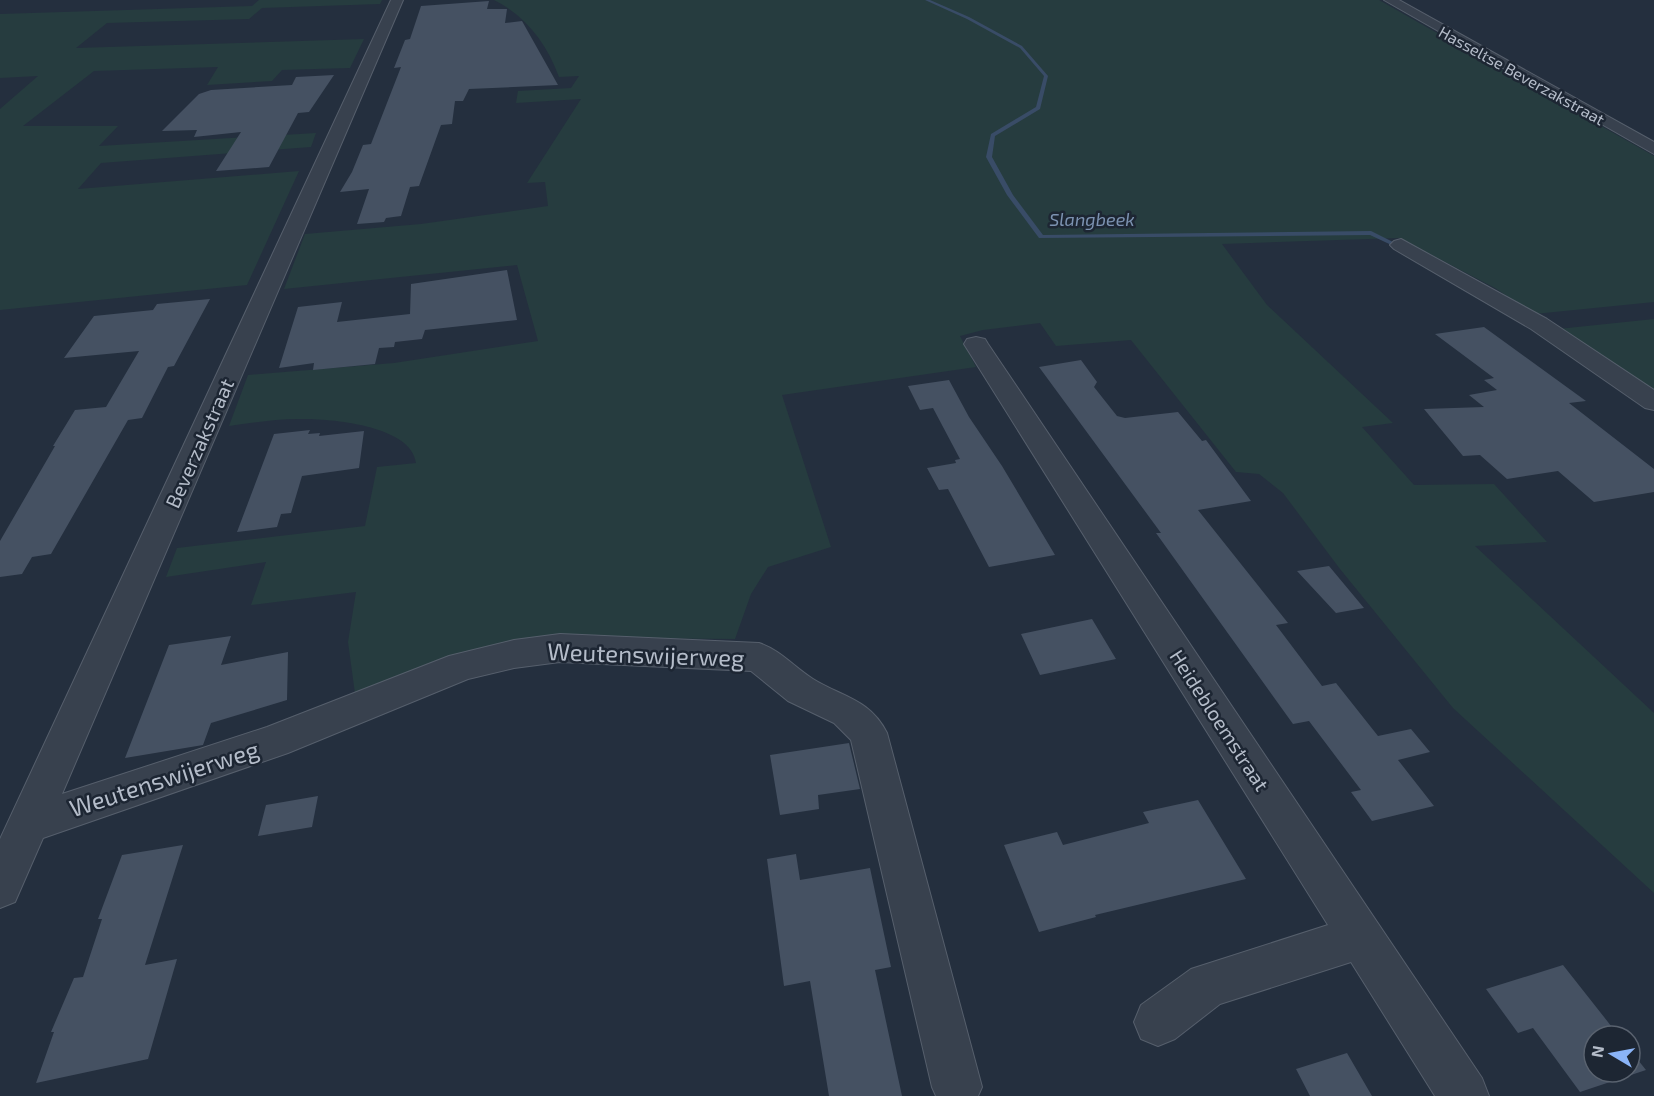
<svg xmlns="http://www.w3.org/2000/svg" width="1654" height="1096" font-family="'Exo 2',sans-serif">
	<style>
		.green { fill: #263c3f }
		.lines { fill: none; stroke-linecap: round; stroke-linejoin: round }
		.stream { fill: #394c67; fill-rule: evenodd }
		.building { fill: #455162 }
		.minor-casing { stroke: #565f6c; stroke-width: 2 }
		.minor { fill: #38414e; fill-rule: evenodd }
		.labels { text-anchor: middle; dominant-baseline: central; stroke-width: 5; stroke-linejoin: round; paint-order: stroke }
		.far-street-label { font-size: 16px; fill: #b4bcc9; stroke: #1d2633 }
		.far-water-label { font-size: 18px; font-style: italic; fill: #7c92b1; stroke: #1d2633 }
		.street-label { font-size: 20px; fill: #b4bcc9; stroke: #1d2633 }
		.near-street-label { font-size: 24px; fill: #b4bcc9; stroke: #1d2633 }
	</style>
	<rect width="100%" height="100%" fill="#242f3e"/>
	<!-- green -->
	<path class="green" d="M259,0H382L380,4L262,8L249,19L107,23L76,48L364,39L350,68L282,70L272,81L207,85L218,67L94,71L23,126H118L99,146L316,133L311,147L101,163L78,189L299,171L247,285L0,310V109L38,76L0,78V14L252,6Z
		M494,0H1379L1654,156V302L1534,314L1495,288L1399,238L1222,244L1267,305L1393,423L1362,427L1414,485L1494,484L1547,542L1475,546L1654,713V893L1453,708L1340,569L1283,493L1259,474L1236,472L1131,340L1056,346L1040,323L983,330L960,336L976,367L782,395L831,547L768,567L751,594L735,639L606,638L356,701L348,642L356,592L251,605L266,562L166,577L177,548L365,526L377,467L416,463C412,425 328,418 298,419C275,419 252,423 229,426L248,375L394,363L538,341L517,265L284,289L305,234L421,224L548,206L545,182L527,183L581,99L516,103L518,91L571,88L579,76L559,77C547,44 526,16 494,0Z
		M1654,319V394L1558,329Z"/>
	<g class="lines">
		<!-- stream -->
		<path class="stream" d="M925,0H930L969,17L1022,46L1048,76L1040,109L995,136L992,157L1013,195L1043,235L1371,231L1405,248L1400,249L1370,235L1039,238L1007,195L986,157L991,134L1036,107L1044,76L1020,48L967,19Z"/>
	</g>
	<!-- building -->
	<path class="building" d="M489,1L487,9H507L505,23L522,21L558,85L469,89L463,101H455L452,124L441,125L419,186L410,187L401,216L386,218L384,222L357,224L369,189L340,192L352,172L363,145L371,144L401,67L394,68L405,40L410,39L421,6Z
		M334,75L309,112L298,113L269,167L216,171L241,132L194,137L197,130L162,131L199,94L211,90L292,85L296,77Z
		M507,270L517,320L425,330L422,339L395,342L394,347L379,348L375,364L313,370L314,363L279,368L298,307L342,302L337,322L410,314L411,284Z
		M210,299L174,366L168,367L142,418L128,420L51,554L32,557L22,574L0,577V541L55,446H53L75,410L106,407L139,351L64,358L94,316L153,310L157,304Z
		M1484,327L1586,401L1569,403L1654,469V492L1594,502L1558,471L1507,479L1480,455L1463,456L1424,409L1484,407L1469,395L1497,390L1484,380L1494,378L1435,334Z
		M1081,360L1097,382L1094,387L1117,416L1125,418L1178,412L1202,441L1206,440L1251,501L1198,510L1288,623L1276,625L1322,686L1336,683L1378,736L1411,729L1430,752L1398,760L1434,806L1372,821L1351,792L1361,790L1309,721L1293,724L1156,533H1161L1039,367Z
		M949,380L969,417L1002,466L1055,555L989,567L948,489L939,490L927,468L956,463L955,460L960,459L933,408L920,410L908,386Z
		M310,430L308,434L320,433L319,436L364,431L359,468L302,476L291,513L281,514L277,527L237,532L274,434Z
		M1329,566L1364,608L1336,613L1297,571Z
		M1092,619L1116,659L1040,675L1021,634Z
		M231,636L221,665L288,652L287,700L211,723L203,745L125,758L169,645Z
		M849,743L860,789L818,795L819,809L780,815L770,755Z
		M318,796L312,827L258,836L266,805Z
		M1198,800L1246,879L1095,915L1096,917L1039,932L1004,845L1057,832L1063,845L1149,823L1143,812Z
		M183,845L145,965L177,959L148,1059L36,1083L54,1032H51L74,978L83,977L102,919H98L122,855Z
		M796,854L800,880L870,868L891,967L875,970L902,1096H829L810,981L784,986L767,859Z
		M1563,965L1619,1036H1594V1072H1630V1050L1646,1070L1580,1092L1533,1028L1518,1033L1486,989Z
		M1347,1053L1372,1096H1310L1296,1069Z"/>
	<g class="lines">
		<!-- minor casing -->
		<g class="minor-casing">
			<path id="minor" d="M391,0H403L62,794L267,727L449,656L514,640L560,634L759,643C780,650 794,667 813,679C842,697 870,699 887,733L982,1087L978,1096H936L932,1087L851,740L834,723L788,701L751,671L560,662L514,668L468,679L288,753L43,838L15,902L0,908V839Z
				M1384,0H1399L1654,142V154Z
				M1401,239L1547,319L1654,390V410L1645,408L1531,329L1394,249L1390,245L1394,241Z
				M976,337L985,339L988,344L1482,1078L1489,1096H1435L1351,962L1220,1004L1175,1039L1158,1046L1141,1039L1134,1022L1141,1005L1191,969L1328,925L964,344L967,339Z"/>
		</g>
		<!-- minor -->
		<use href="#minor" class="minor"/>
	</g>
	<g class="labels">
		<!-- far-street labels -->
		<g class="far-street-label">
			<text transform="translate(1522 75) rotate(29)">Hasseltse Beverzakstraat</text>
		</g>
		<!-- far-water labels -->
		<g class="far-water-label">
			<text x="1092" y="219">Slangbeek</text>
		</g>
		<!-- street labels -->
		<g class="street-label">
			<text transform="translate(199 443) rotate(-66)">Beverzakstraat</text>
			<text transform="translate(1220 720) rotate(57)">Heidebloemstraat</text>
		</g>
		<!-- near-street labels -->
		<g class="near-street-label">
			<text transform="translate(646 654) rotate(2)">Weutenswijerweg</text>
			<text transform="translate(164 778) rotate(-18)">Weutenswijerweg</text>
		</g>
	</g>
	<!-- north arrow -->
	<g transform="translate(1612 1054) rotate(280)"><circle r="28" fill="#1d2633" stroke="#59626f" stroke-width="1.5"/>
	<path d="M0-4.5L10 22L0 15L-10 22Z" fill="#8ab4f8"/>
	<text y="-9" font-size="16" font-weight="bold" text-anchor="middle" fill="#b4bcc9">N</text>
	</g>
</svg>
